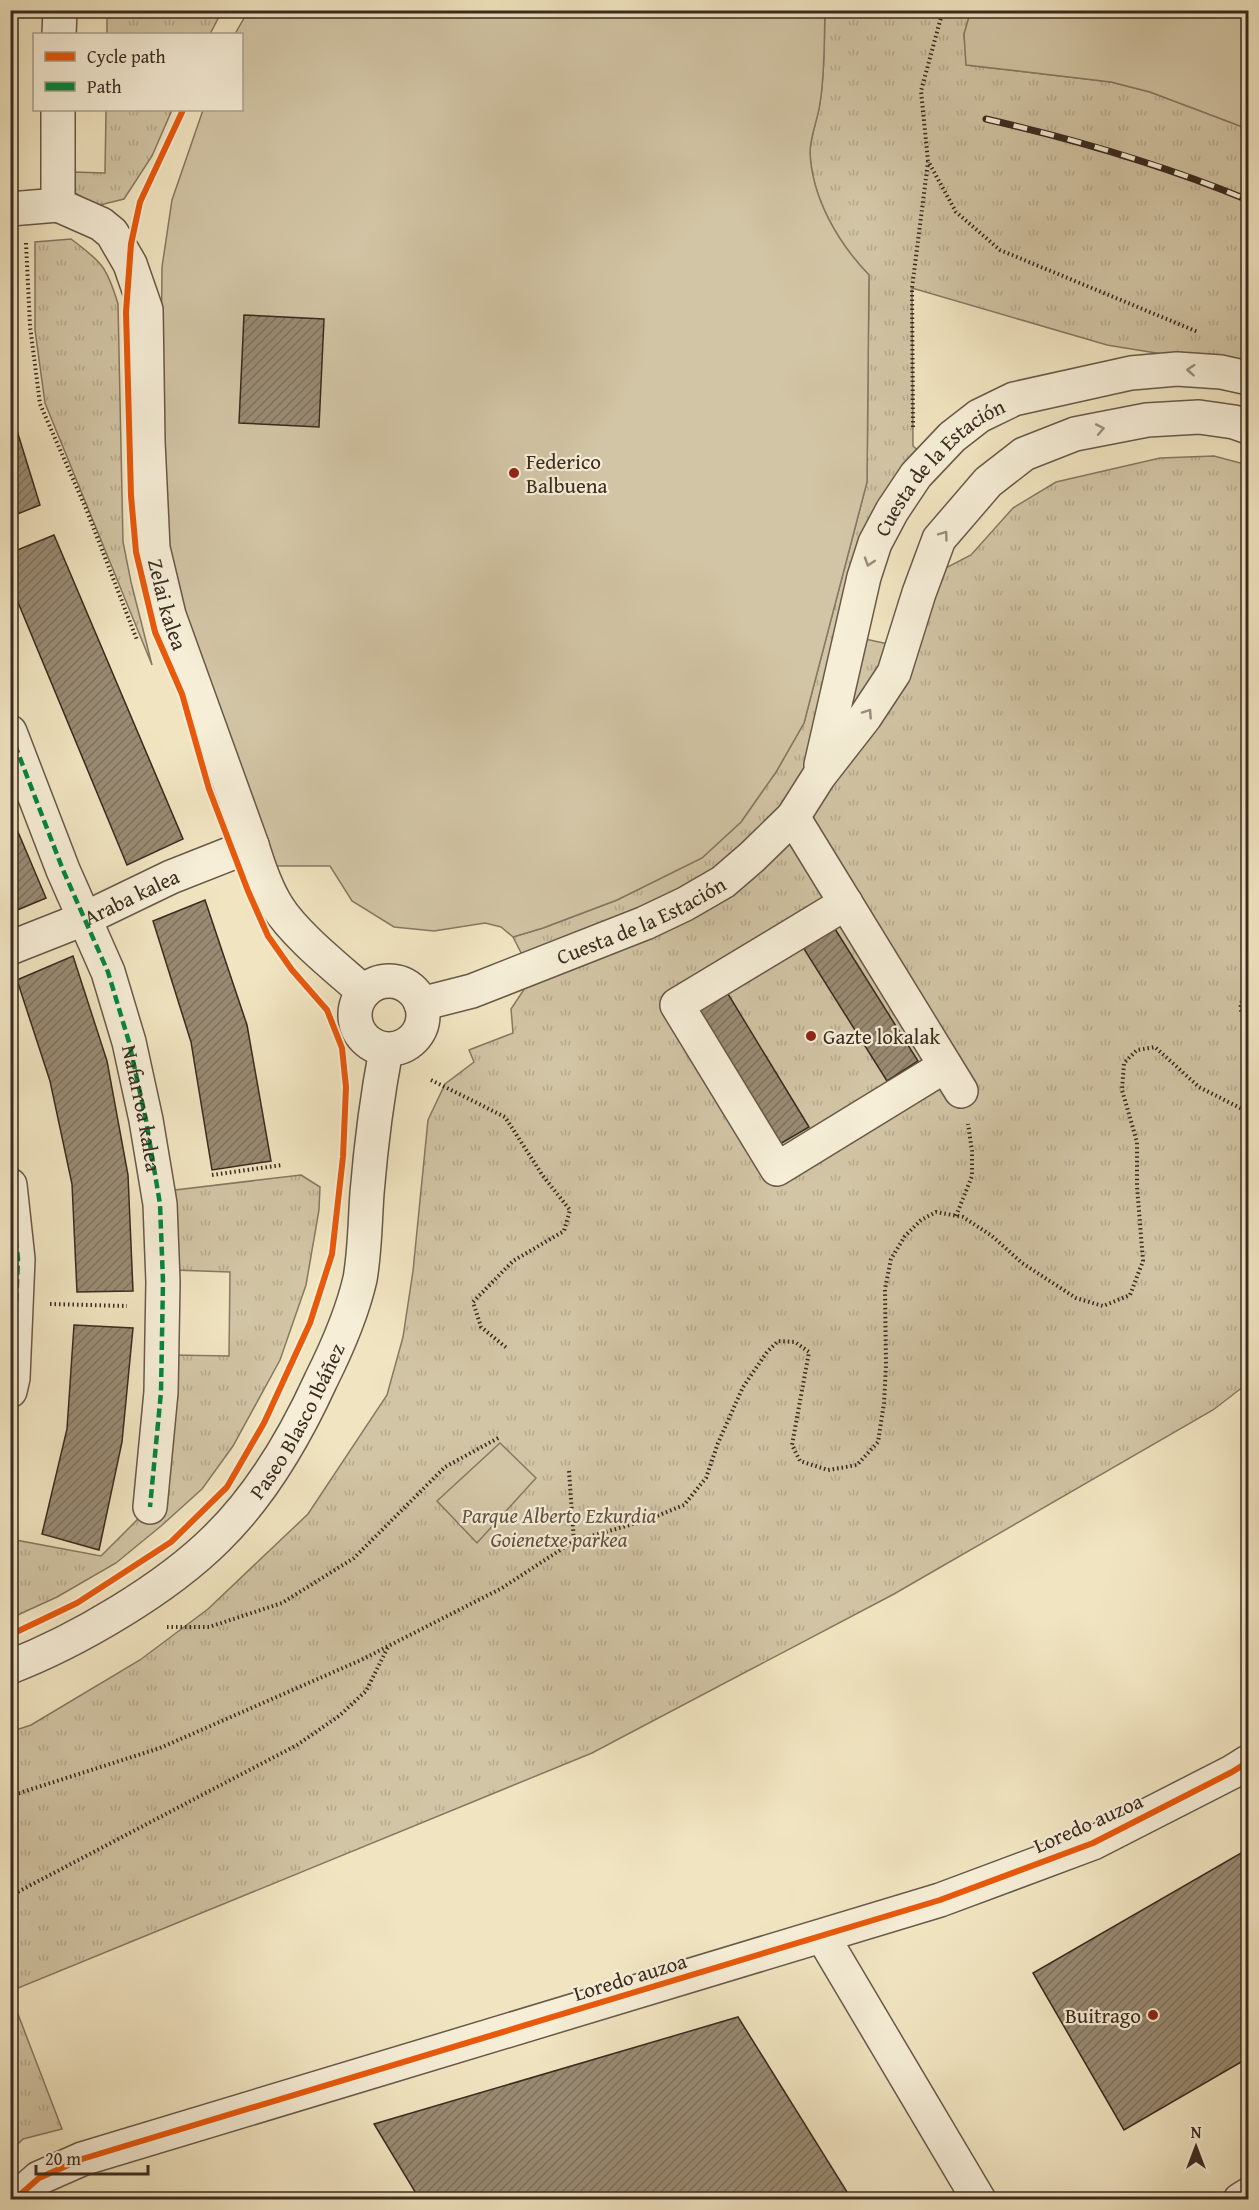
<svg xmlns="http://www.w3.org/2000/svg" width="1259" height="2210" font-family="'Gentium Book Plus',serif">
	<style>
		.grass { fill: url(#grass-tufts); stroke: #867862; stroke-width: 1.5 }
		.garden { fill: #d2c5a5; stroke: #867862; stroke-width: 1.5 }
		.building { fill: url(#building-hatch); stroke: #3a2a1f; stroke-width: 1.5 }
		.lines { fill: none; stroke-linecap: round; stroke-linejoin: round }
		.minor-casing { stroke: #685948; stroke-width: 36 }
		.path { stroke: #3a2a1f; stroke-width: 4; stroke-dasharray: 1.5 3; stroke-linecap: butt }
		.minor { stroke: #f6eed7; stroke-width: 33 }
		.rail-casing { stroke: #3a2a1f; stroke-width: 7 }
		.rail { stroke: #f6eed7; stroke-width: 4.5; stroke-dasharray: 14; stroke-linecap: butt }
		.quiet { stroke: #00873e; stroke-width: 4.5; stroke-dasharray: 9 4.5; stroke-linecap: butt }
		.cycleway-casing { stroke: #f6eed7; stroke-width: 10 }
		.cycleway { stroke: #e8590c; stroke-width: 6 }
		.oneway { stroke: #988c7b }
		.poi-dot { fill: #8f2418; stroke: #f6eed7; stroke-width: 2 }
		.labels { text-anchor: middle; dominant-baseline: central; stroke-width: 4.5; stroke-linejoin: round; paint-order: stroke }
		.poi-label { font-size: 21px; fill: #3a2a1f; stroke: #f6eed7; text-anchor: start }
		.street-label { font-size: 21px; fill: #3a2a1f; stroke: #f6eed7 }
		.park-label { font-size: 21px; font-style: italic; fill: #605140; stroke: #f6eed7 }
	</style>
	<defs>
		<pattern id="grass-tufts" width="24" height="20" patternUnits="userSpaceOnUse" patternTransform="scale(1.5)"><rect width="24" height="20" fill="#d2c5a5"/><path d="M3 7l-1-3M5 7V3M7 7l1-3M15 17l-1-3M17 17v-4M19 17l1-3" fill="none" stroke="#b5a98e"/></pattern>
		<pattern id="building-hatch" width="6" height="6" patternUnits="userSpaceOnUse" patternTransform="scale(1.5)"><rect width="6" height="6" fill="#998b73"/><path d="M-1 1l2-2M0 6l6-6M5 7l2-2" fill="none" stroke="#7e725e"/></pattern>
	</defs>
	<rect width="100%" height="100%" fill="#f1e5c1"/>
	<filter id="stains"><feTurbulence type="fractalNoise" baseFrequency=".00333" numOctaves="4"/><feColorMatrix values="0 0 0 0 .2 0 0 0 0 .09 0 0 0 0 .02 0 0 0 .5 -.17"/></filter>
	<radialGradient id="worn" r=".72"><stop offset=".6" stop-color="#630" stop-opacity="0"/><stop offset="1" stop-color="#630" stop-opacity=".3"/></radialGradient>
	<!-- grass -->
	<path class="grass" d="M107,11V10L222,11L210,34H107Z
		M825,11H971L964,34L967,65L1111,82L1150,92L1248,129V368L1107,345L912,288L913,446L937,467L913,495L879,572L865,639L893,645L907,588L971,555L1013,508L1056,482L1160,458L1214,456L1248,465V1383L1213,1410L894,1594L592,1753L11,1991L10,1732L31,1725L140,1660L208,1609L308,1514L387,1395L403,1337L413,1271L428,1120L445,1084L474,1062L469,1050L513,1033L511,1009L533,976L513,937L543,928L617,900L702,858L741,822L776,772L804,723L867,482L869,275C838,243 812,198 810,153C810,136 818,119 820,103C825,72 824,41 825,11Z
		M106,110H172L152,156L124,199L96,206L75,193L73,172L105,173Z
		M71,239C102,262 107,267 118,304L123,542L131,582L152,665L45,403L35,330V242Z
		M301,1175L320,1187L319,1210L306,1285L280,1360L233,1446L202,1489L161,1526L116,1563L57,1597L11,1618L10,1539L101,1556L150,1507L171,1355L229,1356L230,1272L173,1270L167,1191Z
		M11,1996L62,2129L23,2139L11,2151Z"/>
	<!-- garden -->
	<path class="garden" d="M971,10L1248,11V129L1150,92L1111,82L966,65L964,34Z
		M248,11H825C824,41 825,72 820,103C818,119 810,136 810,153C812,198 838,243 869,275L867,482L804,723L776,772L741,822L702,858L617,900L543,928L513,937L501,927L485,923L434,931L394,927L352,901L330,866H276L233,744L185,617L169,551L160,464L162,267L172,200L203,110H242V34H235Z
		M500,1443L536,1478L477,1543L437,1501Z"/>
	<!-- building -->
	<path class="building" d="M244,315L324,319L319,427L239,423Z
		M10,408L40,505L10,517Z
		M54,535L183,839L127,865L10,583V553Z
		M10,813L46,898L10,913Z
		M205,900L247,1025L271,1161L212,1170L191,1042L153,921Z
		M830,921L918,1061L887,1081L799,941Z
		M73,956L107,1061L128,1175L133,1291L77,1292L72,1184L50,1081L17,980Z
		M725,989L809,1127L780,1144L696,1006Z
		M74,1325L133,1328L122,1442L99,1550L42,1534L67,1429Z
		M1248,1849V2058L1124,2130L1033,1973Z
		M738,2017L852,2200H420L374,2124Z"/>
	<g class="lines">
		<!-- minor casing -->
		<g class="minor-casing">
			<g id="minor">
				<path d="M59,34L60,10"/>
				<path id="s1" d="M58,205L101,224L112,233L130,264L146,310L148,442L153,548L169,615L252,845C258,865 265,887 277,906C295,935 337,968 364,992"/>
				<path d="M10,209L58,205V110"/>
				<path id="s2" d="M10,732L63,870L108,972L129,1042L146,1120L160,1204L163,1282L161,1392L150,1507"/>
				<path id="s3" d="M821,765L864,577L875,543L892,511L916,475L952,437L979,416L1014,399L1131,373L1177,369L1221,372L1248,378"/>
				<path d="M793,817L961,1091"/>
				<path d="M846,903L677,1005L777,1169L945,1066"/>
				<path id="s4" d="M10,948L86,918L171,877L252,845"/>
				<circle cx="389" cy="1015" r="34"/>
				<path id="s5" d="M421,1004L472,991L645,923L685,904L723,882L752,857L793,817L819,776L865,717L894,673L919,593L939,539L988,482L1024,454L1075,434L1147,420L1199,417L1234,422L1248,427"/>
				<path d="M10,1185L18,1259L13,1378L10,1391"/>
				<path id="s6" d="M10,1667C77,1641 166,1589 217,1538C262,1494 295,1437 321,1380C337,1348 352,1314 360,1279C365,1251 365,1221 367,1193C371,1145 377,1097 386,1050"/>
				<path d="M823,1937L979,2200"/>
				<path d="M14,2200L39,2178L82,2159L940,1900L1093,1843L1232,1772L1248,1762"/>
				<path d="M1240,2200L1248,2195"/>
			</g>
		</g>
		<!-- path -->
		<path class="path" d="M943,10L921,91L928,161L956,212L1000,250L1198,332
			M26,243L30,326L40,404L87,511L137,640
			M913,427L912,288L928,162
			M1248,991L1244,992L1240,1009L1248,1021
			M431,1080L505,1117L543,1176L570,1210L564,1231L513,1261L473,1302L481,1327L508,1349
			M212,1175L282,1165
			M956,1216L972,1176V1151L968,1124
			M50,1304L127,1306
			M569,1471L574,1541L647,1520L684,1505L706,1478L718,1443L743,1387L767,1352L778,1341L795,1342L809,1352L792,1445L800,1461L828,1470L857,1465L878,1442L884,1403L886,1365L885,1289L891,1259L905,1236L921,1220L936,1212L963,1217L992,1236L1022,1263L1076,1298L1103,1306L1130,1295L1143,1261L1137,1186V1142L1122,1090L1124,1063L1137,1050L1155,1047L1199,1087L1248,1112
			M167,1627H209L282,1603L354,1558L445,1467L500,1437
			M10,1796L160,1748L361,1660L502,1588L574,1541
			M10,1896L297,1745L339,1716L366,1691L388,1647"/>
		<!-- minor -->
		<use href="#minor" class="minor"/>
		<!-- rail casing -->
		<g class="rail-casing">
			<path id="rail" d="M986,119C1078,140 1161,164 1248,200"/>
		</g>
		<!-- rail -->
		<use href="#rail" class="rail"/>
		<!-- quiet -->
		<path class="quiet" d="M10,732L63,870L108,972L129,1042L146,1120L160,1204L163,1282L161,1392L150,1507
			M10,1185L18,1259L13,1378L10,1391"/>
		<!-- cycleway casing -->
		<g class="cycleway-casing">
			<path id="cycleway" d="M10,1635L77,1603L171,1542L227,1487L264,1423L310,1323L332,1254L343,1157L346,1087L342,1048L327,1010L292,970L268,936L248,891L209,789L182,694L155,632L136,552L131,496L126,312L131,244L140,202L183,110
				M14,2200L39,2178L82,2159L940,1900L1093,1843L1232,1772L1248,1762"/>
		</g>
		<!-- cycleway -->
		<use href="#cycleway" class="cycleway"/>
	</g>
	<!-- one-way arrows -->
	<defs><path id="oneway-chevron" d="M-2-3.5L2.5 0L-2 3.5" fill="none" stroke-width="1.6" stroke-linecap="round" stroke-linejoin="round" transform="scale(1.5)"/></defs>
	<g class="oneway">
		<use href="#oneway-chevron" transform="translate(1191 370) rotate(-176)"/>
		<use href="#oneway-chevron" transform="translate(1100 429) rotate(-11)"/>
		<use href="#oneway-chevron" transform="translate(944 535) rotate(-54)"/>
		<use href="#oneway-chevron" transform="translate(869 562) rotate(108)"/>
		<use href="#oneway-chevron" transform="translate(868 713) rotate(-56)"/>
	</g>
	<!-- markers -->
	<g class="poi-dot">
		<circle cx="514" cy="473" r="6"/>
		<circle cx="811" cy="1036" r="6"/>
		<circle cx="1153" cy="2015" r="6"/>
	</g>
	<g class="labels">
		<!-- poi labels -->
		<g class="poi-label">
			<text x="526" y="461">Federico<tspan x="526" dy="24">Balbuena</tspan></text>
			<text x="823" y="1036">Gazte lokalak</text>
			<text x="1141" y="2015" text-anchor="end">Buitrago</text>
		</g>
		<!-- street labels -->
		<g class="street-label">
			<text stroke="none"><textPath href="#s3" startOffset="330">Cuesta de la Estación</textPath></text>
			<text stroke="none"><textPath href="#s1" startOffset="442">Zelai kalea</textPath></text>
			<text stroke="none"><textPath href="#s4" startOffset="132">Araba kalea</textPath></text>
			<text stroke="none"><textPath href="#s5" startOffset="236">Cuesta de la Estación</textPath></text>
			<text stroke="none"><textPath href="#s2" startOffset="400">Nafarroa kalea</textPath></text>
			<text stroke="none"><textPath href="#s6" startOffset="388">Paseo Blasco Ibáñez</textPath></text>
			<text transform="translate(1088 1823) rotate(-24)">Loredo auzoa</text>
			<text transform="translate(630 1977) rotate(-17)">Loredo auzoa</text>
		</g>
		<!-- park labels -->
		<g class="park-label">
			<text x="559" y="1515">Parque Alberto Ezkurdia<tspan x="559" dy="24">Goienetxe parkea</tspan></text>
		</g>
	</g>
	<!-- margin -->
	<rect width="1259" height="2210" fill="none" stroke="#f1e5c1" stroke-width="36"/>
	<rect x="12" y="12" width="1235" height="2186" fill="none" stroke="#3a2a1f" stroke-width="3"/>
	<rect x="18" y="18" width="1223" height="2174" fill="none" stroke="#3a2a1f" stroke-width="1.5"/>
	<!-- legend -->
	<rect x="33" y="33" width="210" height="78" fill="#f6eed7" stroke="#aba08d" stroke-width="1.5"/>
	<rect x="45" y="52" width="30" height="9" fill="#e8590c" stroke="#aba08d" stroke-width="1.5"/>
	<text x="87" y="63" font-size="18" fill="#3a2a1f">Cycle path</text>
	<rect x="45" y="82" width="30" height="9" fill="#00873e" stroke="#aba08d" stroke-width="1.5"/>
	<text x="87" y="93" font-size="18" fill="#3a2a1f">Path</text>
	<!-- north arrow -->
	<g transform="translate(1196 2147)" stroke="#f6eed7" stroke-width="4.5" paint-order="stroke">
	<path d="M0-4.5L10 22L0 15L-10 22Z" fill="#3a2a1f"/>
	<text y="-9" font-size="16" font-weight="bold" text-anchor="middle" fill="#3a2a1f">N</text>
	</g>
	<!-- scale -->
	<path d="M36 2165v9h112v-9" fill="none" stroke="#3a2a1f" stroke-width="3"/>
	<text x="45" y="2165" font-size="18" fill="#3a2a1f" stroke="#f6eed7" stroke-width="4.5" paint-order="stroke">20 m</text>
	<rect width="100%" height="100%" filter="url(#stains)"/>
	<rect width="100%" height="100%" fill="url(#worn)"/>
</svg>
